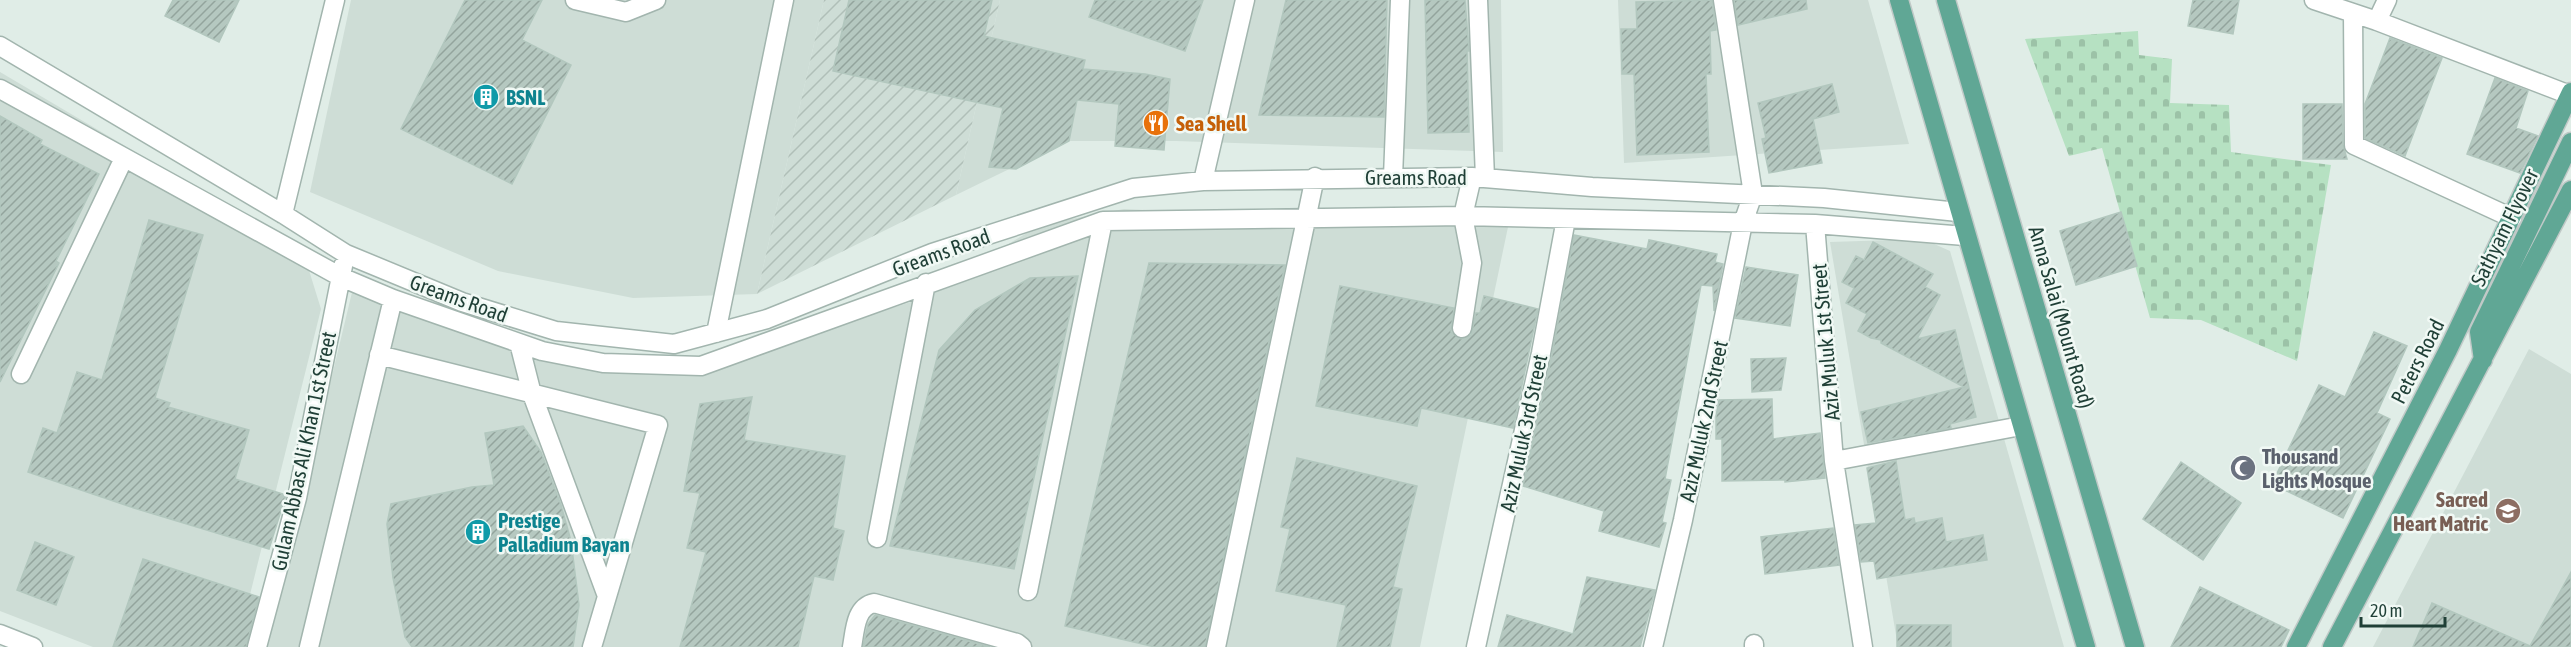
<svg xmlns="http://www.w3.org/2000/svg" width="2571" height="647" font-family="'Asap Condensed',sans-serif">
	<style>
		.built { fill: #ceddd6 }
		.industrial { fill: url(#industrial-furrows) }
		.cemetery { fill: url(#cemetery-stones) }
		.building { fill: url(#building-hatch); stroke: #b2c7be; stroke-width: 1.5 }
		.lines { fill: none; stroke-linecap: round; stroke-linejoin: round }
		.minor-casing { stroke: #a2b5ae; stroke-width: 21 }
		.major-casing { stroke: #c0c9c7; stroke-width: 21 }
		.minor { stroke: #fff; stroke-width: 18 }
		.major { stroke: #60a795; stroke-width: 18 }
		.labels { text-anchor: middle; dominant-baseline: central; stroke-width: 5; stroke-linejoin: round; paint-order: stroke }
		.culture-label { font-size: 21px; font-weight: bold; fill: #0d838f; stroke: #f1f9f5; text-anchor: start }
		.food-label { font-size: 21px; font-weight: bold; fill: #c56008; stroke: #f1f9f5; text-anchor: start }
		.street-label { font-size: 21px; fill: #1f3f36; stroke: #f1f9f5 }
		.worship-label { font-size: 21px; font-weight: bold; fill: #5b616d; stroke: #f1f9f5; text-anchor: start }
		.education-label { font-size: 21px; font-weight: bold; fill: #785e54; stroke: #f1f9f5; text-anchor: end }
	</style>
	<defs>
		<pattern id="industrial-furrows" width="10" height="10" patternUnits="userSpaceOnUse" patternTransform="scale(1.5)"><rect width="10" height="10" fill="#ceddd6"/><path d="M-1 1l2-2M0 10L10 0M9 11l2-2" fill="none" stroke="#b0bfb8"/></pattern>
		<pattern id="cemetery-stones" width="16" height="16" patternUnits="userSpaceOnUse" patternTransform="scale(1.5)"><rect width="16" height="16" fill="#b6e1c2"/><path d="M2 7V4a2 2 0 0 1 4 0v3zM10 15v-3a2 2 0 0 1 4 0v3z" fill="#9cc2a7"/></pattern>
		<pattern id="building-hatch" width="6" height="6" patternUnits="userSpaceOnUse" patternTransform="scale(1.5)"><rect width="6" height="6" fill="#b5c8c0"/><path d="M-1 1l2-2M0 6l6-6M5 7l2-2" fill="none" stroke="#93a49d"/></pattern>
	</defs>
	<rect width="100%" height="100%" fill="#e0ede7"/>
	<!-- built -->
	<path class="built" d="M351,0H824L757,294L633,298L498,271L310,192Z
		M1000,0H1501L1503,152L1176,141H1067L956,195Z
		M1618,0H1868L1909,144L1624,163Z
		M0,72L303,251L321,309L237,647H93L0,611Z
		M1124,209L1508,227L1420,647H267L354,284L552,349L682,375L914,301L1040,225Z
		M1923,239L1950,251L2064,647H1898L1830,242Z
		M2529,349L2571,374V647H2373Z"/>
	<!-- industrial -->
	<path class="industrial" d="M824,0H1000L956,195L757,294Z"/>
	<!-- cemetery -->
	<path class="cemetery" d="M2138,31L2139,55L2172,59L2170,103L2229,105L2231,152L2331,165L2297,361L2201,320L2150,318L2102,148L2069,156L2025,39Z"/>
	<!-- building -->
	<path class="building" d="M173,0H239L219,42L165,16Z
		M465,0H542L522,40L571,65L512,184L401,129Z
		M849,0H992L984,36L1085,60L1083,69L1145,74L1170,79L1164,150L1115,146L1119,104L1077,100L1069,141L1016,169L989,167L1003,108L833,71Z
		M1095,0H1203L1185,51L1089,17Z
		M1286,0H1387L1384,117L1259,115Z
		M1425,0H1465L1469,51H1467L1469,132L1428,133Z
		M1712,0L1716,30L1710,31L1711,74H1706L1709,152L1637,155L1634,74H1622L1621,29H1637L1636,2Z
		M1734,0H1806L1807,9L1738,25Z
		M2193,0H2239L2233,34L2188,26Z
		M2390,38L2442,58L2405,156L2365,138V104Z
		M2495,78L2528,91L2516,128L2538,136L2520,173L2467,154Z
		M1832,84L1839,112L1813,119L1822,163L1769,173L1762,139L1766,138L1758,103Z
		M2303,104H2342L2343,145L2347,159H2303Z
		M0,116L42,140L40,144L99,174L56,261L59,263L0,382Z
		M2121,212L2137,266L2076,285L2060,231Z
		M149,220L203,235L155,398L170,403L168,407L249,430L235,479L286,495L269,549L134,508L28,472L43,428L57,433L77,372L102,380Z
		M1574,235L1647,249L1649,240L1717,254L1715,262L1723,264L1714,311L1713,286L1701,285L1665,479L1671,480L1662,522L1666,523L1659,547L1599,531L1604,511L1523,486L1552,355Z
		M1873,242L1933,274L1925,287L1940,295L1917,339L1955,330L1976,417L1950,424L1951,428L1868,443L1861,412L1964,387L1881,343V340L1871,338L1858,331L1867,314L1846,303L1854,288L1842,282L1856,256L1864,260Z
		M1149,263L1285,265L1205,647H1155L1065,626Z
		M1746,267L1798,275L1790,326L1735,318Z
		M1078,276L1014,569L890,546L939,350L975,310L1030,278Z
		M1340,286L1454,308L1451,332L1461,339L1471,335L1476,313H1480L1484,296L1538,309L1513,428L1421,408L1417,426L1316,406Z
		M2374,332L2407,346L2377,413L2390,419L2343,518L2272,484L2319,385L2345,397Z
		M1786,358L1781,390L1752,392L1751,359Z
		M752,397L744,440L845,456L833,528L844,531L833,580L814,576L798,647H680L706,552L687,548L700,493L684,491L700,404Z
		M1772,399L1773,439L1820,433L1825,478L1785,482V480L1722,481V439H1716V416L1719,400Z
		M523,426L541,452L561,505L571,541L579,605L573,647H412L405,637L393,578L387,524L391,504L472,487L494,485L485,433Z
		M1297,458L1417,486L1393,587L1402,589L1390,647H1337L1346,605L1276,591L1290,529L1281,527Z
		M1896,461L1905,520L1914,518L1915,523L1942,518L1946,542L1983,535L1987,560L1877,579L1874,561L1861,562L1855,525L1876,523L1867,468Z
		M2181,462L2241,503L2203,560L2143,519Z
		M1833,528L1839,565L1765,574L1761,537Z
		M35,542L74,557L56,605L17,590Z
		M143,559L259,597L246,647H113Z
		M2571,572V647H2413L2432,603L2530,646Z
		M1587,577L1655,590L1640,647H1498L1507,615L1573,634Z
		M2200,587L2289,630L2281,647H2171Z
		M875,615L990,647H863L868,624Z
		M1897,625H1951V647H1897Z"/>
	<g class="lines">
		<!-- minor casing -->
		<g class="minor-casing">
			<path id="minor" d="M575,0L626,12L656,0
				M1478,0L1485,178
				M2314,0L2377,21L2570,95
				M2353,13L2354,145L2512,218
				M2377,21L2387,0
				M0,46L283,214L346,254L462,302L556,331L674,344L767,319L932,253L1133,188L1203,181L1472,177L1592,187L1824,198L1958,212
				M0,89L341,277L393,299L542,351L603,363L701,366L1103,221L1463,216L1815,224L1965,236
				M1393,177L1400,0
				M1203,181L1245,0
				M283,214L335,0
				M1815,224L1834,461L1863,647
				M1462,328L1472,263L1463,216L1472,177
				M716,333L784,0
				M519,343L532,394L607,596
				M379,355L658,425L592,647
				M21,374L124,158
				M1834,461L2021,426
				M877,538L926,283
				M1028,591L1103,221
				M0,634L33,647
				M257,647L297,498L343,266
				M309,647L393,299
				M852,647C855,631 855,607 874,603L1017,643L1022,647
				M1216,647L1315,177
				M1476,647L1541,353L1566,219
				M1653,647L1683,520L1743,223L1753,194L1723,0
				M1754,647V644"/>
		</g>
		<!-- major casing -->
		<g class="major-casing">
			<path id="major" d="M1899,0L2086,647
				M1946,0L2135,647
				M2483,360L2479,332L2571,142
				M2296,647L2448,350L2571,92
				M2332,647L2571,190"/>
		</g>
		<!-- minor -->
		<use href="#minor" class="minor"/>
		<!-- major -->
		<use href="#major" class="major"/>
	</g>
	<!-- icons -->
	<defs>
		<g id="building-disc" transform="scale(1.35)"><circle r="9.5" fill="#0f9aa8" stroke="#f1f9f5"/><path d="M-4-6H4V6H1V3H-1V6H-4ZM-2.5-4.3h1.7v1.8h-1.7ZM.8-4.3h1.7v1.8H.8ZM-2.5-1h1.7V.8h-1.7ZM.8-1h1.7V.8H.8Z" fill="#fff"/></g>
		<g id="restaurant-disc" transform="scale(1.35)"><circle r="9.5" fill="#e8710a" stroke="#f1f9f5"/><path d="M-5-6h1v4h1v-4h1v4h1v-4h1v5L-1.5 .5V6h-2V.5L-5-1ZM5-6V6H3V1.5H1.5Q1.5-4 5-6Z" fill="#fff"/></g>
		<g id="mosque-disc" transform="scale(1.35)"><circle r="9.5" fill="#6b7280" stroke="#f1f9f5"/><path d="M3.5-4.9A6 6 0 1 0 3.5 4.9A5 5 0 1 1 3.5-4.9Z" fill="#fff"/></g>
		<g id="school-disc" transform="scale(1.35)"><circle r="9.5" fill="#8d6e63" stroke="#f1f9f5"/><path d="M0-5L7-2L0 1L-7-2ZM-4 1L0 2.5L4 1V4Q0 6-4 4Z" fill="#fff"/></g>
	</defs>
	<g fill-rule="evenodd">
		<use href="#building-disc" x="486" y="97"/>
		<use href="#restaurant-disc" x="1156" y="123"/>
		<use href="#mosque-disc" x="2243" y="468"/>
		<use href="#school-disc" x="2508" y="511"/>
		<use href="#building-disc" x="478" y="532"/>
	</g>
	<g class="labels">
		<!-- culture labels -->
		<g class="culture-label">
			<text x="506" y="97">BSNL</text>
			<text x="498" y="520">Prestige<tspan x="498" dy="24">Palladium Bayan</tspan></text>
		</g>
		<!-- food labels -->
		<g class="food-label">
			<text x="1176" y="123">Sea Shell</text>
		</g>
		<!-- street labels -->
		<g class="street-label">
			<text x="1416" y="177">Greams Road</text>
			<text transform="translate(2504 227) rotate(-64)">Sathyam Flyover</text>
			<text transform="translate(941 252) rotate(-20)">Greams Road</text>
			<text transform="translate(459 298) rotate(20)">Greams Road</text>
			<text transform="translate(2062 317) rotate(74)">Anna Salai (Mount Road)</text>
			<text transform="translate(1825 342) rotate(-95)">Aziz Muluk 1st Street</text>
			<text transform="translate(2417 361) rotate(-63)">Peters Road</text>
			<text transform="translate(1703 421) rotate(-78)">Aziz Muluk 2nd Street</text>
			<text transform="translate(1523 433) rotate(-78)">Aziz Muluk 3rd Street</text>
			<text transform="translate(303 451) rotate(-78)">Gulam Abbas Ali Khan 1st Street</text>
		</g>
		<!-- worship labels -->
		<g class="worship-label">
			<text x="2262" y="456">Thousand<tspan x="2262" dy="24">Lights Mosque</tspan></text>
		</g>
		<!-- education labels -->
		<g class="education-label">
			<text x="2488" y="499">Sacred<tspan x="2488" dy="24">Heart Matric</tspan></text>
		</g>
	</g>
	<!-- scale -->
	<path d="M2361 617v9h84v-9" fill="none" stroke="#1f3f36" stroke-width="3"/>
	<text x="2370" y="617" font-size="18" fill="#1f3f36" stroke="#f1f9f5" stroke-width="4.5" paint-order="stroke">20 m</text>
</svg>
